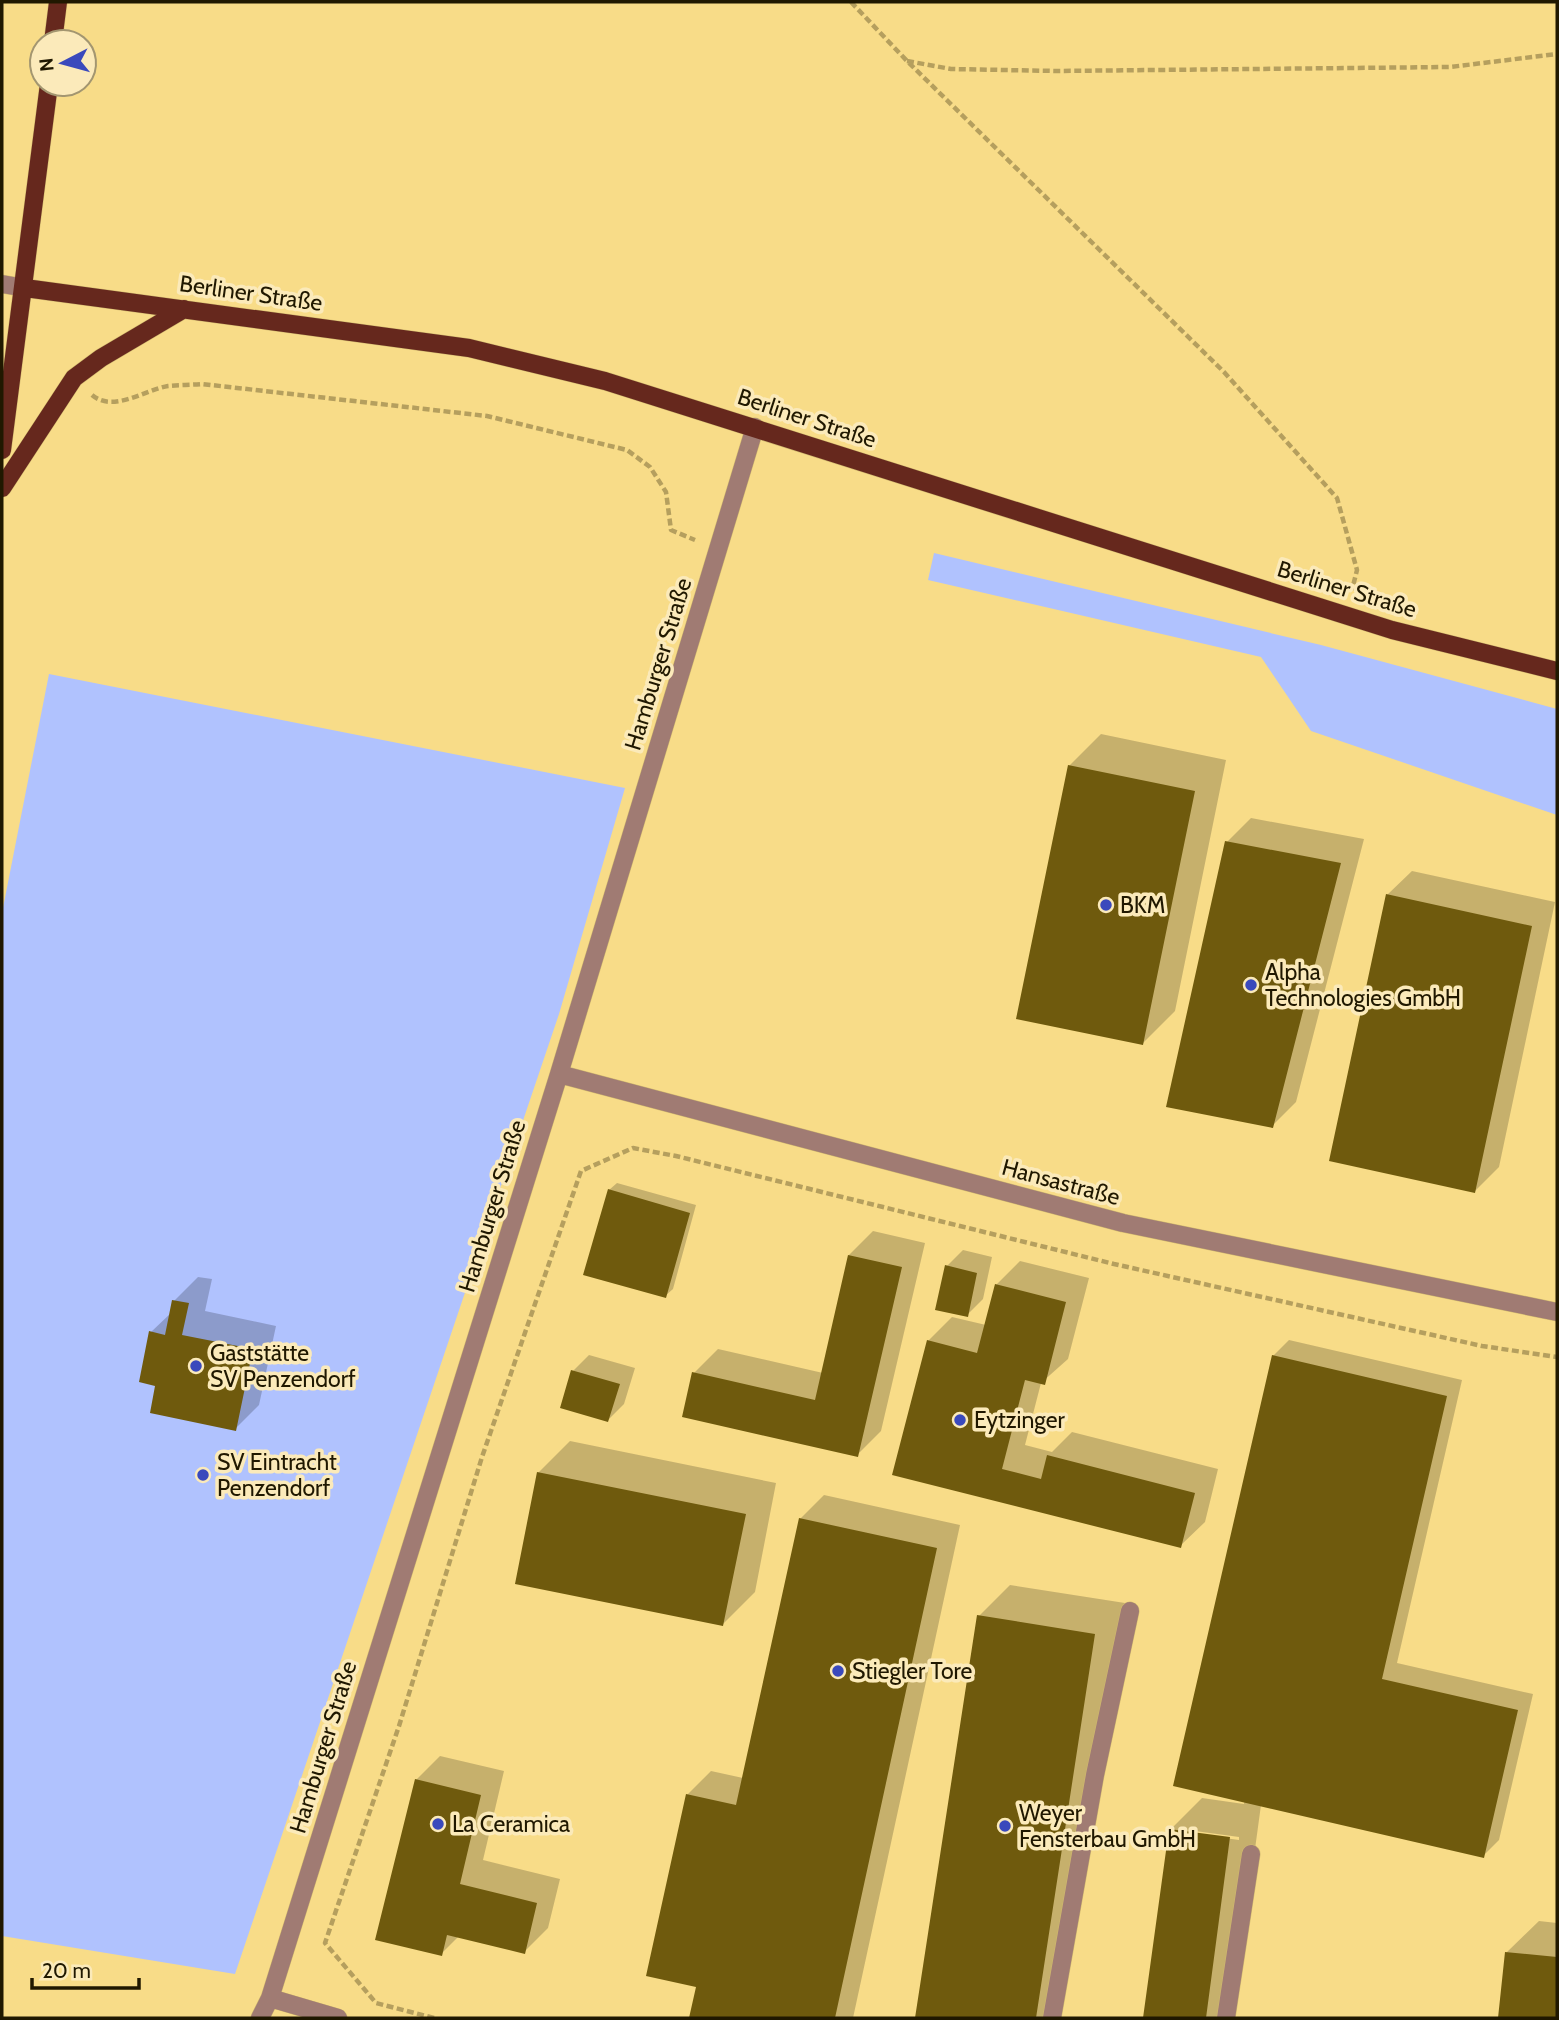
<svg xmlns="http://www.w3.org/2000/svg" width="1559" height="2020" font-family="Cabin,sans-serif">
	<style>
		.green { fill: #b0c2fe }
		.shadow { fill: #0003; fill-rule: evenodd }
		.building { fill: #6f5a0d }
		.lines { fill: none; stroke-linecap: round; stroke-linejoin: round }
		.minor-casing { stroke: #d1b970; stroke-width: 19 }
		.major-casing { stroke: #d1b970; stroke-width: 19 }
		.path { stroke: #b59f5e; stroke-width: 4.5; stroke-dasharray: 7 3.5; stroke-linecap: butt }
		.minor { stroke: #a07b73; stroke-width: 18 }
		.major { stroke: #66281d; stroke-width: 18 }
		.poi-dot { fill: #3a49bc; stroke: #fbeaba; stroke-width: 2.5 }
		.labels { text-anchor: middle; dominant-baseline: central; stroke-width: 7; stroke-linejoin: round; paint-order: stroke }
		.street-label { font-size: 23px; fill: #201800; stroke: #fbeaba }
		.poi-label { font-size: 23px; fill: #201800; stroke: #fbeaba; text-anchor: start }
	</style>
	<rect width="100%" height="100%" fill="#f8dc88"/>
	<!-- green -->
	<path class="green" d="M934,553L1321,645L1557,709V815L1311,731L1261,657L928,580Z
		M49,674L625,788L559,1014L235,1974L2,1936V913Z"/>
	<!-- shadow -->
	<path class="shadow" d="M1101,734L1226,760L1175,1011L1143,1043L1069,766Z
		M1251,818L1364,839L1296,1102L1272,1126L1227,842Z
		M1412,871L1555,902L1499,1167L1475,1191L1387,895Z
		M617,1183L696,1205L673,1289L665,1296L609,1190Z
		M873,1231L925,1243L881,1431L857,1455L694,1373L718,1349L823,1373L849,1255Z
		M963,1250L992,1257L983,1299L967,1315L947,1266Z
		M1020,1261L1089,1278L1068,1359L1041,1383L1025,1445L1052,1452L1072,1432L1218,1469L1205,1522L1180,1546L895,1474L928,1341L952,1317L986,1325L996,1285Z
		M198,1277L212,1279L205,1311L276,1326L259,1405L235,1429L157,1384L151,1332L172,1312L174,1301Z
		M1289,1340L1462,1380L1397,1663L1533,1694L1499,1840L1483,1856L1261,1805L1232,2018H1145L1170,1830L1202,1798L1244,1804L1273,1356ZM1195,1831L1239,1837V1840L1195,1834Z
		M589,1355L635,1368L624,1404L608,1420L573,1371Z
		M570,1441L776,1483L755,1592L723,1624L538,1473Z
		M824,1495L960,1525L853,2018H691L698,1985L687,1795L711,1771L743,1778L800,1519Z
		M1010,1585L1125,1603L1061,2018H917L979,1616Z
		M440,1756L504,1771L483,1860L560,1879L548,1928L524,1952L459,1936L441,1954L416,1780Z
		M1539,1921L1557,1923V2018H1500L1507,1952Z"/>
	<!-- building -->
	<path class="building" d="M1068,765L1195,791L1143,1045L1016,1019Z
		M1225,841L1341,863L1273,1128L1166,1107Z
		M1386,894L1532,926L1475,1193L1329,1161Z
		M608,1189L690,1213L666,1298L583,1275Z
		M848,1255L902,1267L858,1457L682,1417L692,1372L815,1400Z
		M945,1265L977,1273L968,1317L935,1310Z
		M995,1284L1066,1302L1045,1385L1025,1380L1002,1469L1041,1479L1047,1455L1195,1493L1181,1548L892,1475L927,1340L977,1353Z
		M172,1300L189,1303L182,1335L253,1349L236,1431L150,1413L155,1386L139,1382L149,1331L165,1335Z
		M1272,1355L1447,1396L1382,1679L1518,1710L1484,1858L1173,1786Z
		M571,1370L620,1384L608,1422L560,1408Z
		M537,1472L746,1514L723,1626L515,1584Z
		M799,1518L937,1548L835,2018H689L696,1987L646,1976L686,1794L736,1805Z
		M977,1615L1095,1634L1036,2018H915Z
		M415,1779L481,1795L460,1884L537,1903L525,1954L447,1935L442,1956L375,1940Z
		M1169,1829L1230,1837L1206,2018H1143Z
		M1505,1952L1557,1957V2018H1498Z"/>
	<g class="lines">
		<!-- minor casing -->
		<g class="minor-casing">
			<path id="minor" d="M2,284L25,288
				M559,1074L1123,1223L1557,1312
				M270,1998L338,2018
				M260,2018L270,1998L559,1074L755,427
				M1052,2018L1095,1775L1130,1611
				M1226,2018L1251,1854"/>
		</g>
		<!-- major casing -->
		<g class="major-casing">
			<path id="major" d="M53,42L58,2
				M25,288L469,348L605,381L1392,630L1557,671
				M2,450L49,84
				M2,488L74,378L101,358L184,309"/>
		</g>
		<!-- path -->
		<path class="path" d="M851,2L907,61L1224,372L1337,498L1357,570L1352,590
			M907,61L951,69L1058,71L1450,67L1557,54
			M92,395C113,413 145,390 168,386C179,385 191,385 202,384L487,416L627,450L650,467L666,492L671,530L695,540
			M434,2018L376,2003L325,1943L399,1726L482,1457L581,1171L633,1148L676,1156L1114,1264L1482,1346L1557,1357"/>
		<!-- minor -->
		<use href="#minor" class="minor"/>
		<!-- major -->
		<use href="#major" class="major"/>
	</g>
	<!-- markers -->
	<g class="poi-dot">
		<circle cx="1106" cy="905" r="7"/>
		<circle cx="1251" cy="985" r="7"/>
		<circle cx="196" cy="1366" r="7"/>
		<circle cx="960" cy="1420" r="7"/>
		<circle cx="203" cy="1475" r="7"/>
		<circle cx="838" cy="1671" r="7"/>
		<circle cx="438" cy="1824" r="7"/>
		<circle cx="1005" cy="1826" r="7"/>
	</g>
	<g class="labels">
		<!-- street labels -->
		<g class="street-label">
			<text transform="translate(251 293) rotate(8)">Berliner Straße</text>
			<text transform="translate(807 418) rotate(18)">Berliner Straße</text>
			<text transform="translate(1347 589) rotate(17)">Berliner Straße</text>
			<text transform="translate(658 664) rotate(-73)">Hamburger Straße</text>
			<text transform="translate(1061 1182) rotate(15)">Hansastraße</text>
			<text transform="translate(492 1206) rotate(-73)">Hamburger Straße</text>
			<text transform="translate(323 1747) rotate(-73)">Hamburger Straße</text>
		</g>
		<!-- poi labels -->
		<g class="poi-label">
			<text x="1120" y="905">BKM</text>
			<text x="1265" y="972">Alpha<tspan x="1265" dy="26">Technologies GmbH</tspan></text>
			<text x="210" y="1353">Gaststätte<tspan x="210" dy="26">SV Penzendorf</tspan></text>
			<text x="974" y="1420">Eytzinger</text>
			<text x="217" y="1462">SV Eintracht<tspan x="217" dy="26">Penzendorf</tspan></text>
			<text x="852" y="1671">Stiegler Tore</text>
			<text x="1019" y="1813">Weyer<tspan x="1019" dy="26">Fensterbau GmbH</tspan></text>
			<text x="452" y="1824">La Ceramica</text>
		</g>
	</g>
	<!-- border -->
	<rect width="1559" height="2020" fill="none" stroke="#201800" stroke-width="7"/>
	<!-- north arrow -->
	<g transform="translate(63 63) rotate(264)"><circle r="33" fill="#fbeaba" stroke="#a39670" stroke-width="2"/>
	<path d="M0-5L12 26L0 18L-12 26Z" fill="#3a49bc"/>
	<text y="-10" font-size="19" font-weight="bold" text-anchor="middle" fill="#201800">N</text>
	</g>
	<!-- scale -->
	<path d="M32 1978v10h107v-10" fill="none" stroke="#201800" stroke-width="3.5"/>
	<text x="42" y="1978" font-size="21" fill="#201800" stroke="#fbeaba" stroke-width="5" paint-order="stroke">20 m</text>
</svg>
